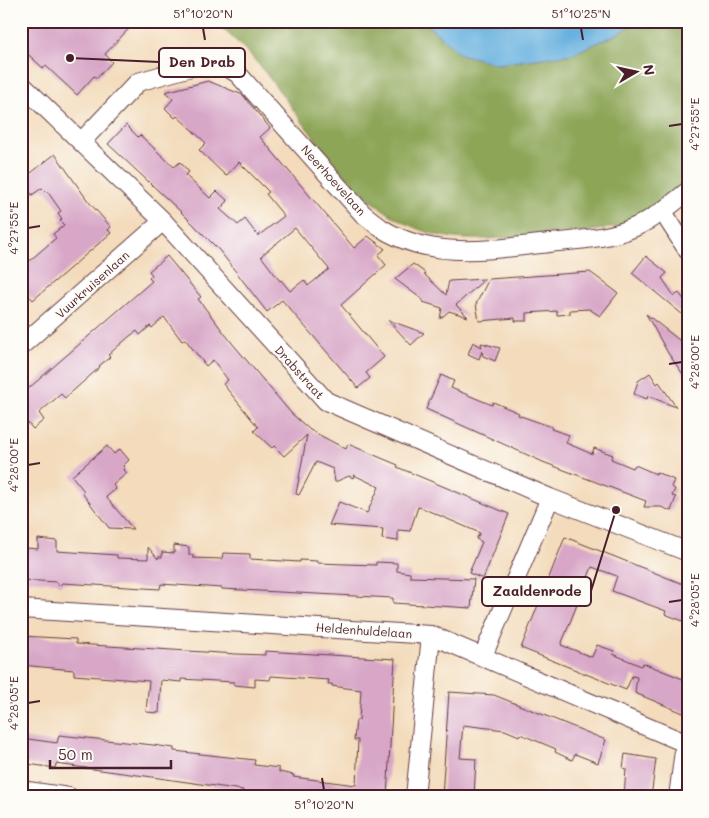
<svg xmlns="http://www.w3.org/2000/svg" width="709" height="818" font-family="Mali,sans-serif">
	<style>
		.forest { fill: #8ca556; stroke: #6b6240 }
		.water { fill: #67b1df; stroke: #586885 }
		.building { fill: #d8a7c8; fill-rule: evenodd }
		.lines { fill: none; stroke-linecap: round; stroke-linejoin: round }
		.minor-casing { stroke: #633b41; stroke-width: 20 }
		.minor { stroke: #fff; stroke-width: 18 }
		.ticks { fill: none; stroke: #4a1f2b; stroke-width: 2 }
		.labels { text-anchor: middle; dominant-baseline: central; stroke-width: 4.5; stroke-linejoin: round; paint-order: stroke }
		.street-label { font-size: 12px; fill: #4a1f2b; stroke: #fdfcf7 }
		.leader { fill: none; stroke: #4a1f2b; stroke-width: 2 }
		.callout-dot { fill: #4a1f2b; stroke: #fdfcf7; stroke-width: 2 }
		.callout { fill: #fdfcf7; stroke: #4a1f2b; stroke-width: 2 }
		.callout-label { font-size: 14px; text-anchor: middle; font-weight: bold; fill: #4a1f2b }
		.neatline { fill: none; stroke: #4a1f2b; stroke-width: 2 }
		.ticks-label { font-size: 12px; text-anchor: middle; fill: #4a1f2b }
	</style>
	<rect width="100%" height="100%" fill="#fdfcf7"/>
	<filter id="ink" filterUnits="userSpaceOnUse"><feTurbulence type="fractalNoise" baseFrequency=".02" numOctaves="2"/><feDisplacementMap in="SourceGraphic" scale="10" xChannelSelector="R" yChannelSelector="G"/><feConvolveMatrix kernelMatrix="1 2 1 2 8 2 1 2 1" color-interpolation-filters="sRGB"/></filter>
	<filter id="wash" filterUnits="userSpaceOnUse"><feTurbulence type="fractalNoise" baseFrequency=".0096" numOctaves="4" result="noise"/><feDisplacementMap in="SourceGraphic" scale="20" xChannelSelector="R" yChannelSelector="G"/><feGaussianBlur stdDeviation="1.12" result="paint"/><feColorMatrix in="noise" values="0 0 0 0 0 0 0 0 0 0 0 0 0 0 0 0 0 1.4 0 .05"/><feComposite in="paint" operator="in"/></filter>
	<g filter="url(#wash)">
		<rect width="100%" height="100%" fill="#f3dbbb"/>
		<!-- forest -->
		<path class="forest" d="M214,21H423L460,54L498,64L572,54L615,35L639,21H688V181C670,195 652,215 630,223C603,232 568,232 540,234C503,238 462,244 427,232C350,208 303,115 253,58C241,44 227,33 214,21Z"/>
		<!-- water -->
		<path class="water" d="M423,21H639L615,35L572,54L498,64L460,54Z"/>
		<g id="blocks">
			<!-- building -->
			<path class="building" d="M21,21H136L105,54L112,62L97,78L94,76L77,95L46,66L43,68L21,48Z
				M208,81L243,95L250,104L270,128L260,137L354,248L368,236L385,249L378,255L386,265L341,305L384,357L366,373L370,378L358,388L282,300L267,312L219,250L179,210L108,144L126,125L138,137L140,135L174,167L180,162L189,172L185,175L210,198L217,191L228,201L220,209L238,225L245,219L258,236L284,216L266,194L269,192L239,162L226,176L199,150L206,143L177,116L175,118L165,108L173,99L165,92ZM295,228L329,269L308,286L304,280L290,291L281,280L280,281L261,256Z
				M55,154L88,201L111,227L108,230L111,233L33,300L21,287V268L56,238L53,234L64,225L60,221L62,219L58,213L61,211L47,191L46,192L42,188L32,195L22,180Z
				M167,256L201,297L198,299L232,343L291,413L310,430L346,449L348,444L386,460L398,465L397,467L509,514L483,579L469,573L482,542L476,539L480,533L422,508L418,507L410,531L398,530V541L382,539L383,529L329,525L339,502L367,513L379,487L354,475L353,478L349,476L335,482L333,469L316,462L299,495L296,494L307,435L284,456L274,446L272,448L254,431L258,427L223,384L228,380L213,360L206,366L185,339L182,341L164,317L152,328L150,326L140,335L137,331L130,336L108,355L110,357L99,366L100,367L65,398L61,394L39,413L44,420L33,429L28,423L21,429V395L152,281L149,278L152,275L149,271Z
				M646,256L667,273L662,278L674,296L679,293L688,305V319L632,273Z
				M413,264L424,272L425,275L446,295L449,281L485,279L456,305L468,317L449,311L440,319L442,308L423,302V300L395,279Z
				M590,272L618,293L600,316L589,309L570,310V314L557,315V311L527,313V321H515V318L479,321L476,304L489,279Z
				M646,314L688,347V381L668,353Z
				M388,320L424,333L411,345Z
				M473,342L482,347L481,343L500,348L495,361L483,356L482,351L479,359L468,354Z
				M650,373L657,384L659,382L676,407L648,396L647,399L634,394L638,381Z
				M441,375L454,381L451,388L492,405L493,402L519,413L518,415L552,427L551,429L569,435L566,443L592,454L594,448L613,455L611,459L633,468L635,465L656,474V472L674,480L671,487L675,489L672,496L676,497L671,511L661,507H644L646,501L543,462L426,409Z
				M107,446L114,454L120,449L129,460L123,466L125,468L123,469L127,473L113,485L116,489L106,497L133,529L109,528L82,493L84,491L72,476Z
				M565,537L688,586V623L665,614L666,611L612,591L617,576L592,567L561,645L592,657L597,645L614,651L613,654L641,666L643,663L688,681V715L635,693L637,677L632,676L626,690L521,648Z
				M38,539L57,541V551L117,555V558L148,559V547L158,559V557H162V552L174,553V545L189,547V555H193V558L222,559L223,553L250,554V559L300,562V560L317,561V563L376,565V562L397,563V571L410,573V577L474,579L471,608L393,603V598L222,589V588L161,584L160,589L62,583L59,586L57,582L21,580V553L25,554L26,548L38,549Z
				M21,636L76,639V644L236,654L265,655V651L395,659L387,797H260L242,794L243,790L145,776L56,764L55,768L21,763V738L57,743L59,735L153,745L174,748V751L255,760L254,765L279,768V772L294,775L293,777L356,785L358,740H354L356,720H359L361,690L332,686V684H328L329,680L271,676L270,680L255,679V687L234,685V682L181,679V682L161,680L159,713L146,712L149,681L74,675V670L21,665Z
				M449,692L494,695L606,740L598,763L575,754L572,760L555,752L556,749L520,734L519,736L505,730L463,725L460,758L476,759L474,797H442Z
				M625,754L656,759L651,797H624L626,769L623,768Z"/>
		</g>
	</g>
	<g filter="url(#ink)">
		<use href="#blocks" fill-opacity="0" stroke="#633b41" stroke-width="1"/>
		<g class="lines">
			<!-- minor casing -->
			<g class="minor-casing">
				<path id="minor" d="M21,84L163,221L326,401L550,498L688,552
					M81,142L138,82L216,60L238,74L363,214C369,218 375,224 381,228C433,261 492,249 549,243C577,240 608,239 635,227C655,218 671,205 688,191
					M663,212L688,251
					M21,346L163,221
					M21,609L431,635L685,743L678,797
					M483,656L550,498
					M21,790L69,797
					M415,797L431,635"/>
			</g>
			<!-- minor -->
			<use href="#minor" class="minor"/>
		</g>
	</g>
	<!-- ticks -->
	<path class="ticks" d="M203,28L205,40M581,28L583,40M669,126L682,124M28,228L40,226M669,364L682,362M28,465L40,463M669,602L682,600M28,703L40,701M322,778L324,790"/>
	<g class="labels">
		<!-- street labels -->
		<g class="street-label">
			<text transform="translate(334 180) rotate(48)">Neerhoevelaan</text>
			<text transform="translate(92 284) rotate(-42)">Vuurkruisenlaan</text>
			<text transform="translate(300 372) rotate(48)">Drabstraat</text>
			<text transform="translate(364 630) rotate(4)">Heldenhuldelaan</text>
		</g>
	</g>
	<!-- callouts -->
	<path class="leader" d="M70 58L159 62M616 510L591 591"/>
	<g class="callout-dot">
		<circle cx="70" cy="58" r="5"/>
		<circle cx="616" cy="510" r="5"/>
	</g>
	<g class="callout">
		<rect x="159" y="48" width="86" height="29" rx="5"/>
		<rect x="482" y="577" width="109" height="29" rx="5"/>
	</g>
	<g class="callout-label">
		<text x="202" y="67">Den Drab</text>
		<text x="537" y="596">Zaaldenrode</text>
	</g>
	<!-- margin -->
	<rect width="709" height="818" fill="none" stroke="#fdfcf7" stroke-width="55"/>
	<!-- north arrow -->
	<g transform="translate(636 72) rotate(81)" stroke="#fdfcf7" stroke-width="4" paint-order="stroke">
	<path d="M0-4L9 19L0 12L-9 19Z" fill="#4a1f2b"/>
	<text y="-8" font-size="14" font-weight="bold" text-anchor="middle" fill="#4a1f2b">N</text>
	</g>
	<!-- scale -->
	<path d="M50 760v8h121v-8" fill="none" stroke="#4a1f2b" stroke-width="2.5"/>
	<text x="58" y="760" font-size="15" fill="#4a1f2b" stroke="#fdfcf7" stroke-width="4" paint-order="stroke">50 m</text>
	<rect x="28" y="28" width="654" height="762" class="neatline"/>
	<g class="ticks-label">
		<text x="203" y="18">51°10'20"N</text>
		<text x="581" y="18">51°10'25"N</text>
		<text transform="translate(695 124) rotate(-90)" y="4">4°27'55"E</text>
		<text transform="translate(14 228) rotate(-90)" y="4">4°27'55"E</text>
		<text transform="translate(695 362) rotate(-90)" y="4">4°28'00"E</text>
		<text transform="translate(14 465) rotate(-90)" y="4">4°28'00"E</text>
		<text transform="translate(695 600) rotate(-90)" y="4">4°28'05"E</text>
		<text transform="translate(14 703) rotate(-90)" y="4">4°28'05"E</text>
		<text x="324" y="809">51°10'20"N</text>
	</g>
</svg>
